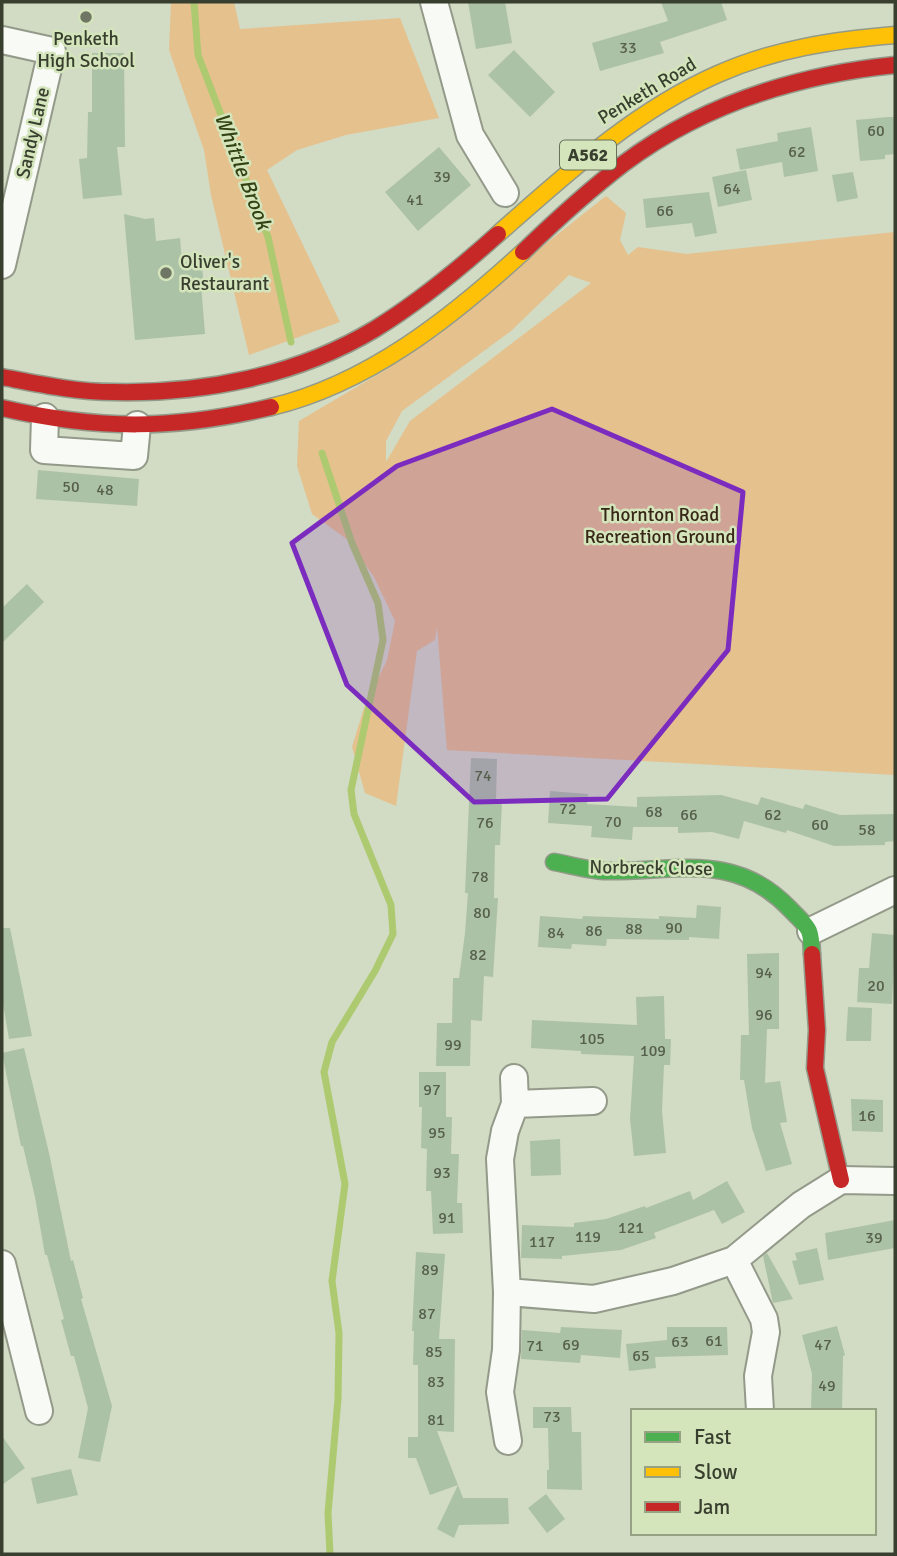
<svg xmlns="http://www.w3.org/2000/svg" width="897" height="1556" font-family="Signika,sans-serif">
	<style>
		.green { fill: #e5c18e; fill-rule: evenodd }
		.lines { fill: none; stroke-linecap: round; stroke-linejoin: round }
		.stream { stroke: #aeca70; stroke-width: 7 }
		.building { fill: #acc2a6 }
		.street-casing { stroke: #939a89; stroke-width: 30 }
		.fast-casing { stroke: #939a89; stroke-width: 19 }
		.slow-casing { stroke: #939a89; stroke-width: 19 }
		.jam-casing { stroke: #939a89; stroke-width: 19 }
		.street { stroke: #f8faf6; stroke-width: 26 }
		.fast { stroke: #4caf50; stroke-width: 16 }
		.slow { stroke: #ffc107; stroke-width: 16 }
		.jam { stroke: #c62828; stroke-width: 16 }
		.marked { fill: #7b2cbf; fill-opacity: 0.2; stroke: #7b2cbf; stroke-width: 5; stroke-linejoin: round }
		.poi-dot { fill: #6f7663; stroke: #d4e4bb; stroke-width: 2.5 }
		.labels { text-anchor: middle; dominant-baseline: central; stroke-width: 5; stroke-linejoin: round; paint-order: stroke }
		.number-label { font-size: 16px; fill: #56604d }
		.shield { fill: #d4e4bb; stroke: #687059; stroke-width: 2 }
		.shield-label { font-size: 18px; font-weight: bold; fill: #393f2f }
		.poi-label { font-size: 19px; fill: #393f2f; stroke: #d4e4bb }
		.street-label { font-size: 19px; fill: #393f2f; stroke: #d4e4bb }
		.park-label { font-size: 19px; fill: #382717; stroke: #d4e4bb }
		.water-label { font-size: 21px; font-style: italic; fill: #334212; stroke: #d4e4bb }
	</style>
	<rect width="100%" height="100%" fill="#d2dbc4"/>
	<!-- green -->
	<path class="green" d="M171,2H234L240,29L400,18L439,118L346,135L297,150L267,170L340,322L249,355L211,195L204,150L169,50Z
		M606,196L626,213L620,240L628,255L638,247L687,254L895,232V775L447,750L437,627L435,640L417,651L396,806L365,793L352,747L364,708L387,660L395,621L374,577L348,540L312,514L297,466L299,421L387,369ZM569,275L591,283L410,421L386,462V441L402,411L511,331Z"/>
	<g class="lines">
		<!-- stream -->
		<path class="stream" d="M194,2L198,55L268,237L291,342
			M322,453L352,543L378,603L383,640L351,790L354,814L391,905L393,934L375,971L332,1042L324,1072L345,1184L332,1281L339,1333L338,1399L328,1513L330,1554"/>
	</g>
	<!-- building -->
	<path class="building" d="M468,2H505L512,43L476,49Z
		M661,2H721L727,20L660,42L664,53L600,71L592,43L668,21Z
		M514,50L555,92L530,117L488,75Z
		M92,53H124L125,147H117L122,195L83,199L79,159L87,158L88,112H92Z
		M888,117H895V154L885,155V159L860,161L856,120Z
		M811,127L818,171L784,177L782,162L740,170L736,149L778,141L777,133Z
		M439,147L471,185L418,231L385,192Z
		M746,170L752,200L718,207L712,177Z
		M853,172L858,198L837,202L832,175Z
		M709,192L717,233L695,237L692,223L646,228L643,199Z
		M124,214L145,219L154,218L156,241L180,238L182,262L201,260L204,284H201L205,334L135,340Z
		M38,470L139,479L137,506L36,499Z
		M27,584L44,602L2,643V608Z
		M471,758L497,759L496,801L502,802L500,845H495L494,898H498L493,977L484,976L482,1021L471,1020L470,1066H436L437,1023H452L453,978H459L465,933L468,893H465Z
		M550,791L588,794L587,804L637,807V797L721,795L758,805L761,797L803,809L805,804L840,815L895,814V841L885,842V845L834,846L787,830L786,833L744,821L739,839L712,832L678,833V827H633L632,840L591,837L592,826L548,823Z
		M697,905L721,907L719,939L689,937V940L607,939L606,946L572,944L571,949L538,947L540,916L582,919L583,916L659,919V916L696,918Z
		M2,928H10L32,1036L9,1039L2,998Z
		M872,933L895,935L892,1004L857,1002L859,968H869Z
		M779,953V1029H767L765,1083L780,1081L787,1122L780,1123L792,1164L766,1171L752,1128L744,1080H740L741,1035H749L747,954Z
		M664,996L665,1039H671L670,1065H664L662,1111L666,1153L634,1156L630,1119L634,1056L581,1054V1051L531,1048L532,1020L637,1025L636,997Z
		M848,1007L872,1008L871,1041H846Z
		M24,1048L49,1153L71,1261L73,1260L83,1298L81,1299L112,1406L100,1462L78,1458L88,1408L74,1356H71L61,1320L64,1319L47,1255H45L35,1197L23,1146H21L2,1053Z
		M419,1072H446V1117H452L451,1154H459L457,1203H462L463,1233L433,1234L431,1191H426L427,1149L421,1148L422,1107H419Z
		M851,1099L883,1100V1132L852,1131Z
		M560,1139L561,1175L531,1176L530,1141Z
		M727,1181L745,1212L722,1224L714,1210L654,1233L656,1238L621,1250L562,1256V1259L521,1258L522,1225L574,1227V1223L606,1219L645,1206L646,1208L690,1191L693,1200Z
		M895,1220V1248L828,1260L825,1233Z
		M817,1248L824,1280L799,1285L792,1261L797,1260L795,1253Z
		M416,1252L445,1254L439,1339H455L454,1432L437,1431L463,1498H508L509,1524L459,1525L454,1538L437,1529L458,1485L430,1495L416,1458H408V1437H418V1365H413L414,1331H412Z
		M767,1253L793,1299L773,1303L763,1256Z
		M837,1326L845,1355L843,1356L842,1411H811L812,1374L802,1335Z
		M561,1327L622,1330L620,1358L581,1355L580,1363L521,1359L522,1330L560,1333Z
		M667,1327H727L728,1355L655,1357L656,1368L629,1371L626,1344L667,1340Z
		M533,1407H571L572,1432H581L582,1490L547,1489V1470H549L548,1428H533Z
		M2,1436L25,1468L2,1485Z
		M71,1469L78,1495L37,1504L31,1478Z
		M546,1494L565,1519L547,1533L528,1508Z"/>
	<g class="lines">
		<!-- street casing -->
		<g class="street-casing">
			<path id="street" d="M434,2L470,135L505,193
				M2,40L52,51L2,265
				M45,417L44,450L134,456L137,425
				M811,931L895,890
				M514,1078L515,1104L593,1101
				M734,1260L764,1319L766,1332L758,1376L760,1411
				M2,1264L39,1411
				M507,1292L594,1299L673,1281L734,1260L801,1205L841,1180L895,1181
				M508,1441L500,1392L506,1350L507,1292L500,1159L505,1131L515,1104"/>
		</g>
		<!-- fast casing -->
		<g class="fast-casing">
			<path id="fast" d="M554,862C571,865 590,871 607,871C677,872 735,851 790,909C809,929 811,926 812,954"/>
		</g>
		<!-- slow casing -->
		<g class="slow-casing">
			<path id="slow" d="M498,234C566,174 634,111 718,74C774,49 834,40 895,35
				M271,407C368,384 451,318 523,252"/>
		</g>
		<!-- jam casing -->
		<g class="jam-casing">
			<path id="jam" d="M523,252C555,221 588,191 623,164C703,104 797,75 895,65
				M2,377C39,384 76,392 113,392C203,394 297,376 375,329C419,302 459,269 498,234
				M2,408C98,430 175,430 271,407
				M812,954L817,1030L815,1068L841,1180"/>
		</g>
		<!-- street -->
		<use href="#street" class="street"/>
		<!-- fast -->
		<use href="#fast" class="fast"/>
		<!-- slow -->
		<use href="#slow" class="slow"/>
		<!-- jam -->
		<use href="#jam" class="jam"/>
	</g>
	<!-- marked area -->
	<path class="marked" d="M552,409L743,492L728,650L607,799L474,802L347,685L292,543L397,466Z"/>
	<!-- markers -->
	<g class="poi-dot">
		<circle cx="86" cy="17" r="7"/>
		<circle cx="166" cy="273" r="7"/>
	</g>
	<g class="labels">
		<!-- number labels -->
		<g class="number-label">
			<text x="628" y="48">33</text>
			<text x="876" y="131">60</text>
			<text x="797" y="152">62</text>
			<text x="442" y="177">39</text>
			<text x="732" y="189">64</text>
			<text x="415" y="200">41</text>
			<text x="665" y="211">66</text>
			<text x="71" y="487">50</text>
			<text x="105" y="490">48</text>
			<text x="483" y="776">74</text>
			<text x="568" y="809">72</text>
			<text x="654" y="812">68</text>
			<text x="689" y="815">66</text>
			<text x="773" y="815">62</text>
			<text x="613" y="822">70</text>
			<text x="485" y="823">76</text>
			<text x="820" y="825">60</text>
			<text x="867" y="830">58</text>
			<text x="480" y="877">78</text>
			<text x="482" y="913">80</text>
			<text x="674" y="928">90</text>
			<text x="634" y="929">88</text>
			<text x="594" y="931">86</text>
			<text x="556" y="933">84</text>
			<text x="478" y="955">82</text>
			<text x="764" y="973">94</text>
			<text x="876" y="986">20</text>
			<text x="764" y="1015">96</text>
			<text x="592" y="1039">105</text>
			<text x="453" y="1045">99</text>
			<text x="653" y="1051">109</text>
			<text x="432" y="1090">97</text>
			<text x="867" y="1116">16</text>
			<text x="437" y="1133">95</text>
			<text x="442" y="1173">93</text>
			<text x="447" y="1218">91</text>
			<text x="631" y="1228">121</text>
			<text x="588" y="1237">119</text>
			<text x="874" y="1238">39</text>
			<text x="542" y="1242">117</text>
			<text x="430" y="1270">89</text>
			<text x="427" y="1314">87</text>
			<text x="714" y="1341">61</text>
			<text x="680" y="1342">63</text>
			<text x="571" y="1345">69</text>
			<text x="823" y="1345">47</text>
			<text x="535" y="1346">71</text>
			<text x="434" y="1352">85</text>
			<text x="641" y="1356">65</text>
			<text x="436" y="1382">83</text>
			<text x="827" y="1386">49</text>
			<text x="552" y="1417">73</text>
			<text x="436" y="1420">81</text>
		</g>
		<!-- shield labels -->
		<rect class="shield" x="560" y="140.5" width="56" height="29" rx="5"/>
		<g class="shield-label">
			<text x="588" y="155">A562</text>
		</g>
		<!-- poi labels -->
		<g class="poi-label">
			<text x="86" y="39">Penketh<tspan x="86" dy="22">High School</tspan></text>
			<text x="180" y="262" text-anchor="start">Oliver's<tspan x="180" dy="22">Restaurant</tspan></text>
		</g>
		<!-- street labels -->
		<g class="street-label">
			<text transform="translate(647 91) rotate(-31)">Penketh Road</text>
			<text transform="translate(33 133) rotate(-77)">Sandy Lane</text>
			<text transform="translate(651 868) rotate(1)">Norbreck Close</text>
		</g>
		<!-- park labels -->
		<g class="park-label">
			<text x="660" y="515">Thornton Road<tspan x="660" dy="22">Recreation Ground</tspan></text>
		</g>
		<!-- water labels -->
		<g class="water-label">
			<text transform="translate(243 171) rotate(69)">Whittle Brook</text>
		</g>
	</g>
	<!-- border -->
	<rect width="897" height="1556" fill="none" stroke="#393f2f" stroke-width="7"/>
	<!-- legend -->
	<rect x="631" y="1409" width="245" height="126" fill="#d4e4bb" stroke="#96a283" stroke-width="2"/>
	<rect x="645" y="1432" width="35" height="10" fill="#4caf50" stroke="#96a283" stroke-width="2"/>
	<text x="694" y="1444" font-size="21" fill="#393f2f">Fast</text>
	<rect x="645" y="1467" width="35" height="10" fill="#ffc107" stroke="#96a283" stroke-width="2"/>
	<text x="694" y="1479" font-size="21" fill="#393f2f">Slow</text>
	<rect x="645" y="1502" width="35" height="10" fill="#c62828" stroke="#96a283" stroke-width="2"/>
	<text x="694" y="1514" font-size="21" fill="#393f2f">Jam</text>
</svg>
